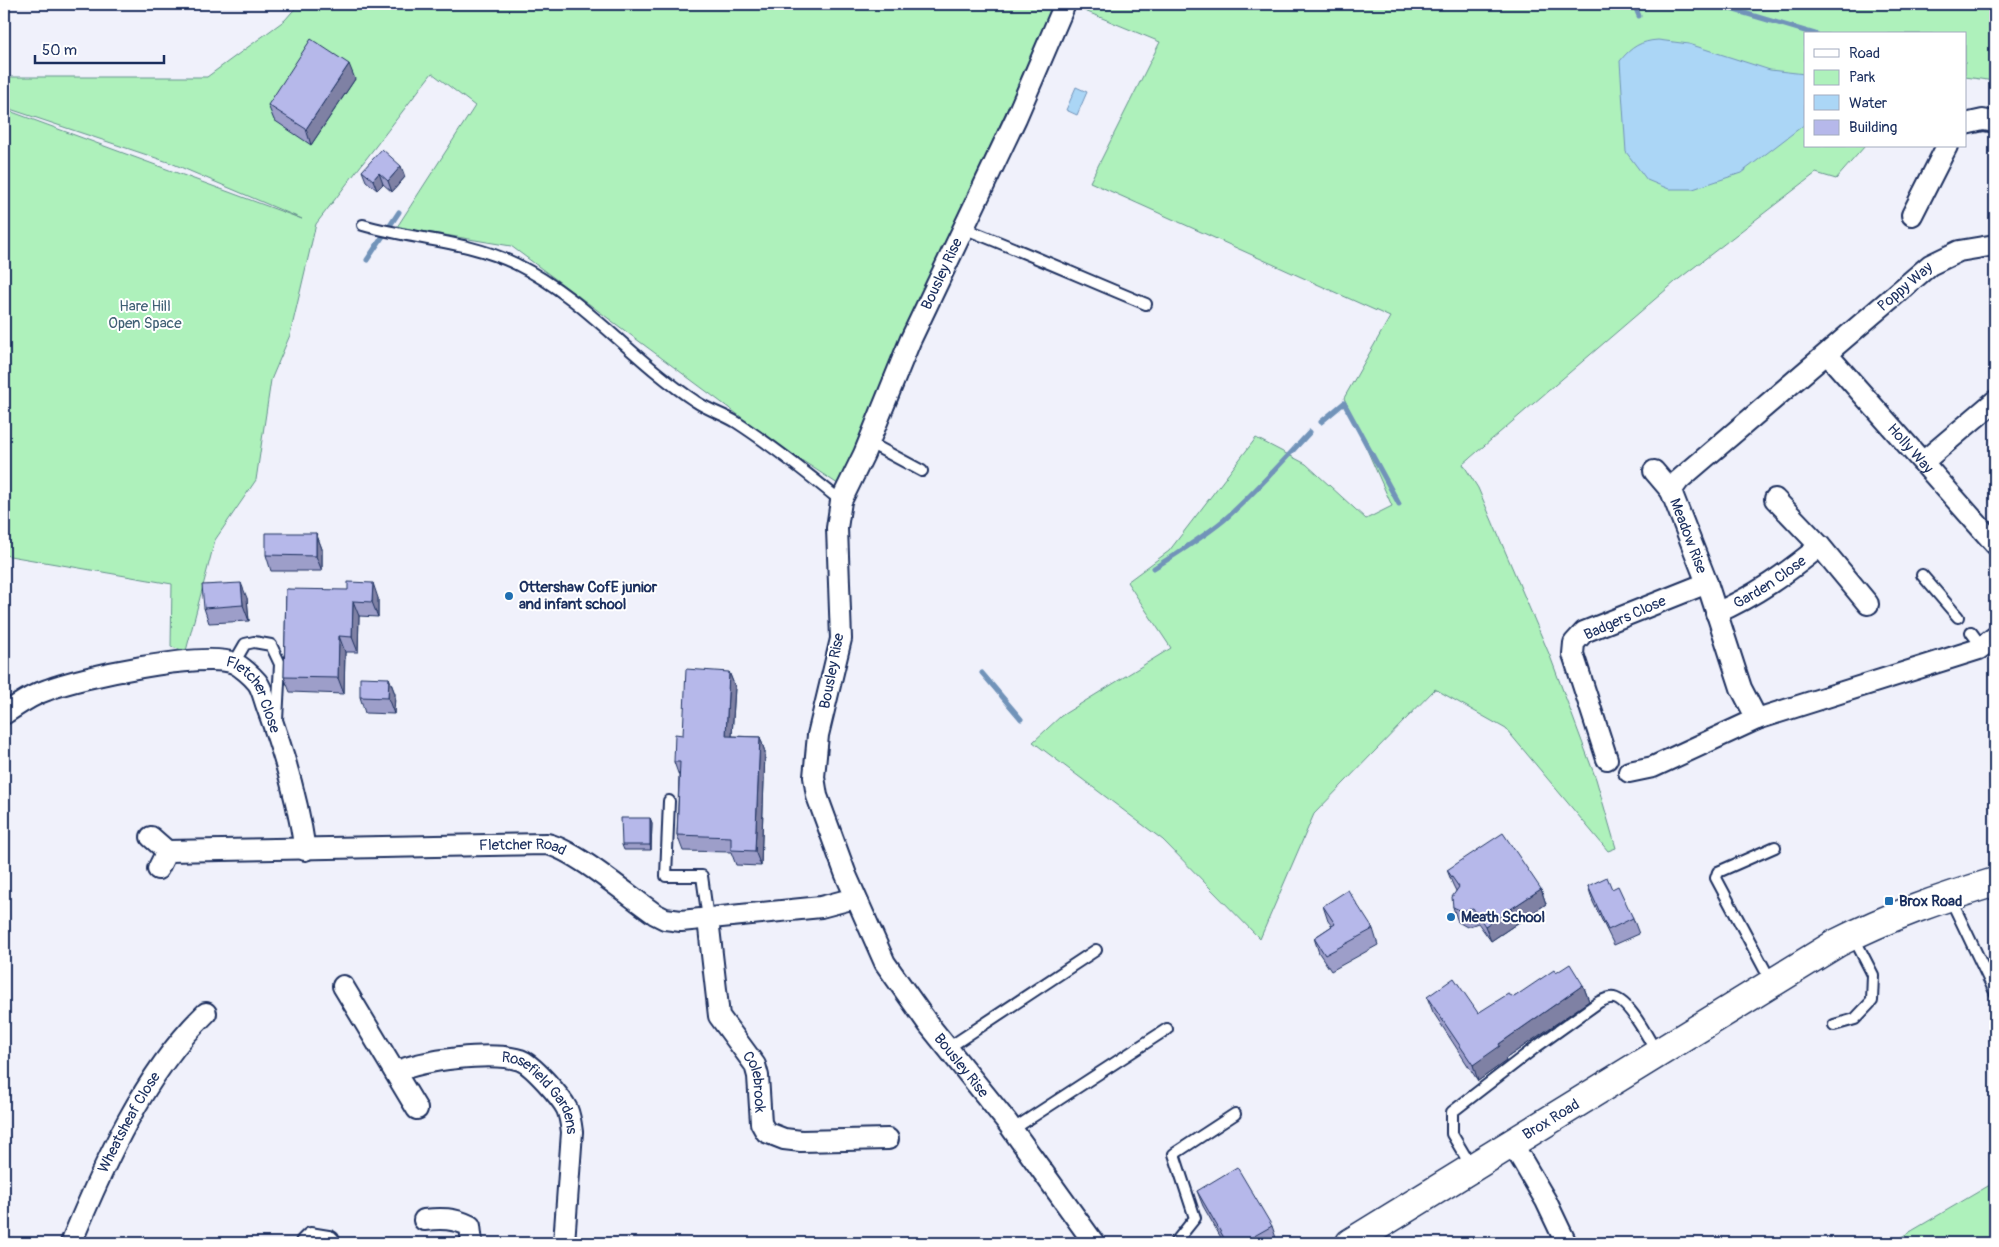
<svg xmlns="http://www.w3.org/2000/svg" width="1999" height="1247" font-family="Pangolin,sans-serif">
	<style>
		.green { fill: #aef1bb; stroke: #64908c }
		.water { fill: #abd6f6; stroke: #7193b9 }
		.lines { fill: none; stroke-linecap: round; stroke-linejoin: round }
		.stream { stroke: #7193b9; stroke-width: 5 }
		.lane-casing { stroke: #1b2f5e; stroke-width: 14 }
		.street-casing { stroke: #1b2f5e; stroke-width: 24 }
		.secondary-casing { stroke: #1b2f5e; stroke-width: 31 }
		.lane { stroke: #fff; stroke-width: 10 }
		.street { stroke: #fff; stroke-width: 20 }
		.secondary { stroke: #fff; stroke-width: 28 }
		.wall { fill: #9d9ec9; stroke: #1b2f5e }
		.shaded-wall { fill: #7f81a4; stroke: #1b2f5e }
		.building { fill: #b6b8ea; stroke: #1b2f5e }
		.poi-dot { fill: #1f6fb2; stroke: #fff; stroke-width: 2 }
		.labels { text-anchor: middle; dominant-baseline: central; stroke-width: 4; stroke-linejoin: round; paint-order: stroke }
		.street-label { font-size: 15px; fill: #1b2f5e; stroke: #fff }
		.park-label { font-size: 15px; fill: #406075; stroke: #fff }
		.poi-label { font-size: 15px; font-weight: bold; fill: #1b2f5e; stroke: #fff; text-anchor: start }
	</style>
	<rect width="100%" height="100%" fill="#f0f1fb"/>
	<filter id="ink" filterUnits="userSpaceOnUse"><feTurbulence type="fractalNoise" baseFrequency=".02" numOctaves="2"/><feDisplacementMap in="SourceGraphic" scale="10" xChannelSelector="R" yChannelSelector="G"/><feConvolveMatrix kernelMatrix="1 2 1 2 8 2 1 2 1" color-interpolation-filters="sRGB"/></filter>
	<g filter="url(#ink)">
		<!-- green -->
		<path class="green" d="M299,4H1056L929,278L841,486L780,446L511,246L397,227L475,106L432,73L316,224L290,335L271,380L256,480L215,540L186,651L171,647L172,584L4,555V109L302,219L171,163L4,107V77H207L285,20Z
			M1068,4H1995V81L1965,77V34H1805V146H1865L1836,179L1816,173L1675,282L1463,464L1478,488L1550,656L1596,779L1616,848L1608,851L1506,729L1435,689L1314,814L1260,939L1163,840L1033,742L1061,716L1171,648L1127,582L1169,551L1256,438L1306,464L1366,519L1392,506L1344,398L1390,317L1090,182L1160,42Z
			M1995,1182V1243H1891Z"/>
		<!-- water -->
		<path class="water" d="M1658,40L1689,44L1770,70L1805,74V124L1741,173L1693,189H1669L1647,180L1626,152L1620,61C1631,47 1641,41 1658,40Z
			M1076,87L1087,92L1077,115L1066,110Z"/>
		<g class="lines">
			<!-- stream -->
			<path class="stream" d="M1634,4L1639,16
				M1714,4L1815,34
				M367,260L399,212
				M1321,422L1344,403L1399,504
				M1154,568C1178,553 1202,538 1224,520C1255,493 1282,462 1310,432
				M982,673L1021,719"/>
			<!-- lane casing -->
			<g class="lane-casing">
				<path id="lane" d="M363,225C415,240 466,240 516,264C585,298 632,360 695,401C708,410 723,414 736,422C773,446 807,473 841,501
					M963,228C1025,252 1085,279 1146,304
					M868,442L922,471
					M1922,575L1958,617
					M1971,632L1982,647
					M234,663L245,644L254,642L271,645L280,664L277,720
					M669,801L666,876H702L708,919
					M1950,898L1995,992
					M1772,983L1716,878L1718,872L1775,847
					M1834,1025L1855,1019L1872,1001L1873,975L1853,936
					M948,1048L1096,950
					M1012,1130L1167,1029
					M1471,1166L1452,1134V1112L1536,1047L1599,1002C1602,1001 1607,998 1610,998C1627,995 1649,1040 1657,1053
					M1175,1243L1195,1218L1174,1154L1235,1114"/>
			</g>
			<!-- street casing -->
			<g class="street-casing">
				<g id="street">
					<path id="s1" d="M1065,4L1016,118L910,341L864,454L841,501L837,528L841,639L818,735L814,777L817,796L846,875L885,963L929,1025L1007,1122L1094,1243"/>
					<path d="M1965,124L1983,120L1995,122"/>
					<path d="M1912,215L1947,146"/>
					<path id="s2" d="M1827,354L1995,544"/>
					<path d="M1923,462L1995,401"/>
					<path d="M1654,471L1671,491"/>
					<path d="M1775,499L1820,546L1868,604"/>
					<path id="s3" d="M1716,613C1755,596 1787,573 1820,546"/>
					<path id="s4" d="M4,714C18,705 31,695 47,690C79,677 204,651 234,663C241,666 252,676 257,682C262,688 264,699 267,707C284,753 298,801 305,850"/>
					<path id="s5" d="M1757,719L1741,688L1707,583L1671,491L1679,480L1930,265L1959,251L1995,245"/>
					<path d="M1607,759L1573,654L1574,643L1584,632L1707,583"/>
					<path d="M1629,772L1653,767L1757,719L1979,649L1995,637"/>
					<path d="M151,837L167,851L158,869"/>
					<path id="s6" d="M167,851L547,844C575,850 629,896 655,914L665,919L681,921L821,907L855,898"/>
					<path id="s7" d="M708,919L719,1016L755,1065L758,1076L761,1123L766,1132L784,1139L801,1141L888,1139"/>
					<path d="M343,986L417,1109"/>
					<path id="s8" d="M395,1072C424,1060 490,1051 520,1060C532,1064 561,1097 567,1109C570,1116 571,1124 572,1132L564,1243"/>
					<path d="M1512,1143L1546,1201L1566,1243"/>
					<path d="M424,1220C441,1218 454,1218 470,1226L472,1243"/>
					<path id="s9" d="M71,1243C104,1164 144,1073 206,1013"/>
					<path d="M306,1243L311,1238L329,1241"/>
				</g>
			</g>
			<!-- secondary casing -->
			<g class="secondary-casing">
				<g id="secondary">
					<path id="s10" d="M1350,1243L1837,943C1890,916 1939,899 1995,882"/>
				</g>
			</g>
			<!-- lane -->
			<use href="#lane" class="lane"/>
			<!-- street -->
			<use href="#street" class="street"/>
			<!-- secondary -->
			<use href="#secondary" class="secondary"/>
		</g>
		<!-- wall -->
		<path class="wall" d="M355,79L311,145L274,120L268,105Z
			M362,171L405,177L392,192L383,184L377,190L366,181Z
			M316,533L322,549V571H271L266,555Z
			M286,589L378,598V617L359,616L358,652H345L344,694L290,692L284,677Z
			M247,598L249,621L209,623L204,608Z
			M729,672L735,687L732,736L760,737L765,752L761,866L736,865L731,852L683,851L677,835L679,776L674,762Z
			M389,678L395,694L394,714L365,713L360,697Z
			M650,818L652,823L651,850H624L622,845Z
			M1447,870L1541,889L1546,904L1491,941L1478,923L1467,927L1458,922L1453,907L1456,891L1453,885Z
			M1588,886L1612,889L1633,918L1639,934L1614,945L1593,902Z
			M1323,906L1373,929L1378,945L1331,971L1319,953L1314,938L1332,926L1328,921Z
			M1556,973L1583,985L1589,1001L1505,1059L1506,1061L1478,1081L1433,1012L1427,997L1478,1013L1514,997Z
			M1197,1191L1272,1226L1277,1241L1274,1243H1224L1203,1206Z"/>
		<!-- shaded-wall -->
		<path class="shaded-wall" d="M349,64L355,79L311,145L306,129Z
			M401,166L405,177L392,192L388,181Z
			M379,173L383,184L377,190L373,180Z
			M316,533L322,549V571L316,556Z
			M241,583L247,598L249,621L243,605Z
			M373,583L378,598V617L372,602Z
			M353,601L359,616L358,652L352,637Z
			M339,636L345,652L344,694L338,678Z
			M729,672L735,687L731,751L726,736Z
			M389,678L395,694L394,714L388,698Z
			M760,737L765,752L761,866L755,851Z
			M650,818L652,823L651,850L650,845Z
			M1541,889L1546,904L1491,941L1485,926Z
			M1583,985L1589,1001L1505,1059L1506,1061L1478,1081L1473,1065L1499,1044Z"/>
		<!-- building -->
		<path class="building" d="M311,39L349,64L306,129L268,105Z
			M382,149L401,166L388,181L379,173L373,180L362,171Z
			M266,533H316V556L266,555Z
			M348,582L373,583L372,602L353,601L352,637L339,636L338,678L284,677L286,589L348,590Z
			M241,583L243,605L204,608L202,585Z
			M686,669L729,672L726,736L760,737L755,851L731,850V837L677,835L680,762H674L675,734L683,735Z
			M360,677L389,678L388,698L360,697Z
			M621,818H650V845H622Z
			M1503,833L1541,889L1485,926L1473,908L1462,911L1453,907L1452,897L1459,887L1447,870Z
			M1607,877L1612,889L1618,886L1633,918L1608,930L1588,886Z
			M1348,890L1373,929L1325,955L1314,938L1335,924L1323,906Z
			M1570,964L1583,985L1499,1044L1500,1046L1473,1065L1427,997L1454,978L1478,1013L1508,994L1514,997L1554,970L1556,973Z
			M1237,1167L1272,1226L1242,1243H1227L1197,1191Z"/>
	</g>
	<!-- markers -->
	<g class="poi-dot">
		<circle cx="509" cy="596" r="5"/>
		<rect x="1884" y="896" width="10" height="10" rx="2.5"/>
		<circle cx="1451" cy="917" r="5"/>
	</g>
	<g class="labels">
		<!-- street labels -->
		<g class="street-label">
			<text transform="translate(942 274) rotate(-65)">Bousley Rise</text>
			<text stroke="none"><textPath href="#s5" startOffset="555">Poppy Way</textPath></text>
			<text stroke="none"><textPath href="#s2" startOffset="126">Holly Way</textPath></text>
			<text transform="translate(1688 536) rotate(69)">Meadow Rise</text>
			<text stroke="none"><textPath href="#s3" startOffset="62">Garden Close</textPath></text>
			<text transform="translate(1625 618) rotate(-24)">Badgers Close</text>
			<text transform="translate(832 671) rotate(-79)">Bousley Rise</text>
			<text stroke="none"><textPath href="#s4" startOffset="278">Fletcher Close</textPath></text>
			<text stroke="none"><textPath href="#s6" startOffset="356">Fletcher Road</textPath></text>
			<text stroke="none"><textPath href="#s1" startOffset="1152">Bousley Rise</textPath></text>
			<text stroke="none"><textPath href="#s7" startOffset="175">Colebrook</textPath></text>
			<text stroke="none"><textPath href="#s8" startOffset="165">Rosefield Gardens</textPath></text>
			<text stroke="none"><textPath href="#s10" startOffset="236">Brox Road</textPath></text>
			<text stroke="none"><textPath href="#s9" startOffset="134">Wheatsheaf Close</textPath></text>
		</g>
		<!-- park labels -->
		<g class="park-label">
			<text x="145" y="306">Hare Hill<tspan x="145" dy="17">Open Space</tspan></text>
		</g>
		<!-- poi labels -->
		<g class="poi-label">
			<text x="519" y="587">Ottershaw CofE junior<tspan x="519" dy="17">and infant school</tspan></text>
			<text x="1899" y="901">Brox Road</text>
			<text x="1461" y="917">Meath School</text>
		</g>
	</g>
	<!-- margin -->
	<rect width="1999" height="1247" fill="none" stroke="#fff" stroke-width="20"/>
	<rect x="10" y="10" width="1979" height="1227" fill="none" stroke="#1b2f5e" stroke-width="2" filter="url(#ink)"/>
	<!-- legend -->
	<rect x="1804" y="32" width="162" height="115" fill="#ffffff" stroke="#a4acbf"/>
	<rect x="1814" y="49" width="25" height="8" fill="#ffffff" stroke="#a4acbf"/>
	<text x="1849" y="58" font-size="15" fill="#1b2f5e">Road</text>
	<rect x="1814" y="70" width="25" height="15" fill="#aef1bb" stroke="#a4acbf"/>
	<text x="1849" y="82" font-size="15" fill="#1b2f5e">Park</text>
	<rect x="1814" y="95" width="25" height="15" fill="#abd6f6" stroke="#a4acbf"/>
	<text x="1849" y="108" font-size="15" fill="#1b2f5e">Water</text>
	<rect x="1814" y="120" width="25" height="15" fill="#b6b8ea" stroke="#a4acbf"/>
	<text x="1849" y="132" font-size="15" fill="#1b2f5e">Building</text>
	<!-- scale -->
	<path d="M35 55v8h129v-8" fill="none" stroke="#1b2f5e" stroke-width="2.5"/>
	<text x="42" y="55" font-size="15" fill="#1b2f5e" stroke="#ffffff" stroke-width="4" paint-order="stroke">50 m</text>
</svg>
